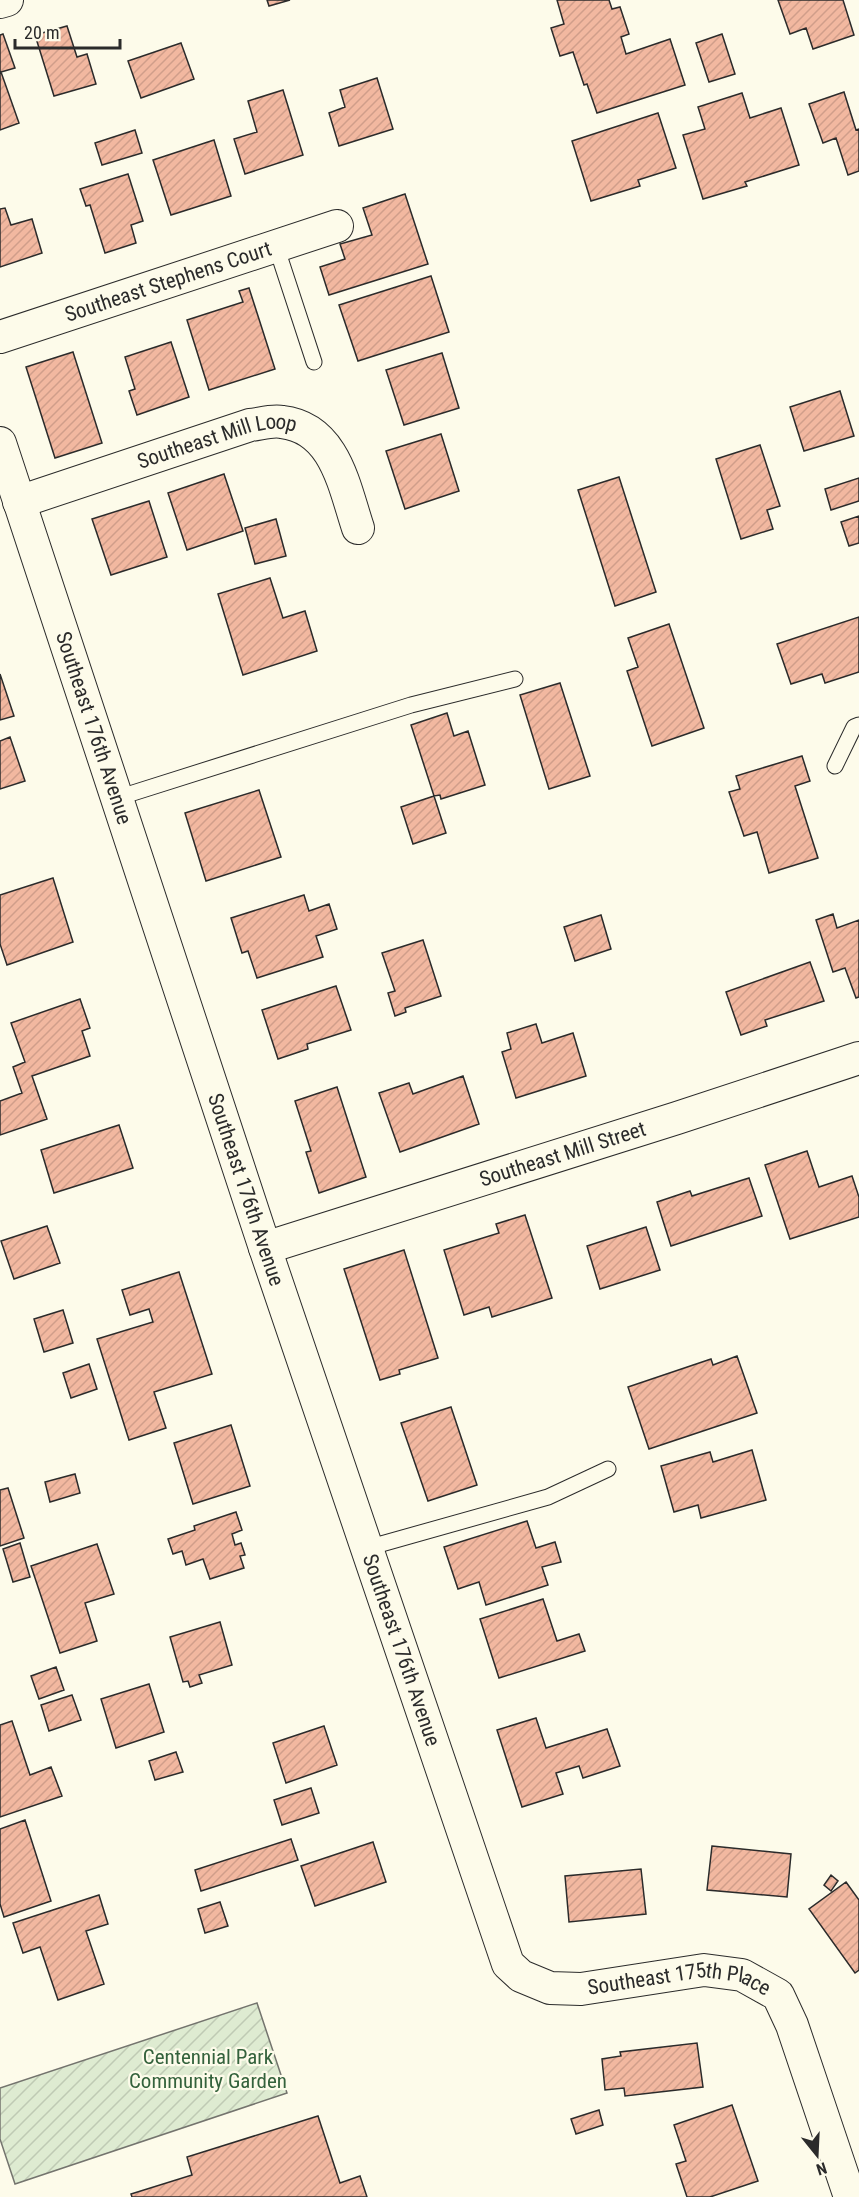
<svg xmlns="http://www.w3.org/2000/svg" width="859" height="2197" font-family="'Roboto Condensed',sans-serif">
	<style>
		.garden { fill: url(#garden-furrows); stroke: #74746e; stroke-width: 1.5 }
		.building { fill: url(#building-hatch); stroke: #2b2b2b; stroke-width: 1.5 }
		.lines { fill: none; stroke-linecap: round; stroke-linejoin: round }
		.lane-casing { stroke: #2b2b2b; stroke-width: 17 }
		.street-casing { stroke: #2b2b2b; stroke-width: 34 }
		.lane { stroke: #fdfbea; stroke-width: 15 }
		.street { stroke: #fdfbea; stroke-width: 32 }
		.labels { text-anchor: middle; dominant-baseline: central; stroke-width: 4.5; stroke-linejoin: round; paint-order: stroke }
		.street-label { font-size: 21px; fill: #2b2b2b; stroke: #fdfbea }
		.park-label { font-size: 21px; fill: #34623c; stroke: #fdfbea }
	</style>
	<defs>
		<pattern id="garden-furrows" width="10" height="10" patternUnits="userSpaceOnUse" patternTransform="scale(1.5)"><rect width="10" height="10" fill="#deebd1"/><path d="M-1 1l2-2M0 10L10 0M9 11l2-2" fill="none" stroke="#bfcab4"/></pattern>
		<pattern id="building-hatch" width="6" height="6" patternUnits="userSpaceOnUse" patternTransform="scale(1.5)"><rect width="6" height="6" fill="#f2b8a0"/><path d="M-1 1l2-2M0 6l6-6M5 7l2-2" fill="none" stroke="#d09e8a"/></pattern>
	</defs>
	<rect width="100%" height="100%" fill="#fdfbea"/>
	<!-- garden -->
	<path class="garden" d="M257,2003L287,2093L15,2184L0,2139V2088Z"/>
	<!-- building -->
	<path class="building" d="M267,0H290L269,6Z
		M557,0H609L612,9L620,7L629,34L621,37L626,54L670,39L685,85L597,113L587,84L584,85L573,52L560,56L551,28L564,24Z
		M778,0H843L854,35L813,49L806,28L790,34Z
		M67,26L77,57L87,54L96,84L54,96L35,35Z
		M3,34L15,68L1,72L19,123L0,130V35Z
		M722,34L735,74L709,82L696,43Z
		M181,43L194,79L141,98L128,61Z
		M377,78L393,129L339,146L329,113L345,107L340,90Z
		M283,90L303,155L245,174L234,139L257,132L248,101Z
		M844,92L856,130L859,129V171L848,175L836,138L823,143L809,104Z
		M742,93L750,118L781,108L799,165L745,182L747,186L703,199L683,135L705,129L698,107Z
		M658,113L676,168L638,180L640,186L591,201L572,141Z
		M135,130L142,153L102,165L95,143Z
		M214,140L231,196L171,215L153,160Z
		M128,174L143,221L131,225L136,243L105,253L90,205L86,206L80,189Z
		M405,194L428,264L329,295L320,267L345,259L340,244L372,235L363,208Z
		M5,208L11,225L32,219L42,253L0,267V209Z
		M431,276L449,332L358,361L339,305Z
		M249,288L275,369L209,390L187,320L243,302L239,291Z
		M171,342L189,397L137,415L129,391L135,389L125,357Z
		M73,352L102,443L55,458L26,367Z
		M442,353L459,408L404,425L386,370Z
		M840,391L854,436L804,451L790,407Z
		M441,434L459,491L405,509L386,451Z
		M760,445L780,506L767,510L773,529L741,539L716,459Z
		M224,474L243,531L187,550L168,493Z
		M619,477L656,592L615,606L578,490Z
		M859,478V501L831,510L825,489Z
		M149,501L167,557L111,575L92,519Z
		M859,516V543L849,546L841,522Z
		M276,519L286,556L255,564L245,528Z
		M270,578L283,618L305,611L317,651L243,675L218,594Z
		M859,617V672L825,683L822,674L791,684L777,644Z
		M669,624L704,728L652,746L627,671L638,667L628,638Z
		M0,674L14,716L0,720Z
		M560,683L590,776L549,789L520,695Z
		M447,713L454,736L468,731L485,785L441,799L440,795L434,796L411,725Z
		M10,737L25,781L0,789V741Z
		M802,756L810,781L795,786L818,858L769,873L757,832L744,836L729,792L740,789L736,776Z
		M259,790L281,857L206,881L185,813Z
		M434,796L446,833L413,844L401,807Z
		M53,878L73,942L7,965L0,944V895Z
		M304,895L309,911L329,904L337,929L316,936L323,957L257,978L248,951L242,953L231,918Z
		M833,914L837,928L859,920V997L856,998L845,968L833,972L816,920Z
		M601,915L611,949L575,961L564,927Z
		M423,940L441,996L405,1008L406,1012L395,1016L388,993L395,991L382,953Z
		M810,962L824,1001L765,1020L767,1026L741,1035L726,992Z
		M336,986L351,1030L307,1044L308,1049L278,1059L262,1010Z
		M80,999L90,1028L82,1031L90,1056L32,1076L47,1119L0,1135V1101L22,1093L13,1067L25,1062L11,1023Z
		M536,1024L542,1043L573,1033L586,1076L516,1098L502,1052L511,1049L507,1033Z
		M463,1076L479,1124L400,1152L379,1093L409,1083L413,1094Z
		M337,1087L366,1177L319,1193L306,1152L311,1151L295,1101Z
		M119,1125L133,1168L54,1193L41,1150Z
		M807,1151L819,1187L852,1176L859,1197V1217L790,1239L765,1165Z
		M749,1178L762,1216L671,1246L657,1202L690,1191L692,1196Z
		M525,1215L552,1298L492,1317L489,1307L464,1315L444,1250L499,1233L496,1224Z
		M47,1226L60,1263L14,1279L1,1241Z
		M646,1227L660,1270L600,1289L587,1246Z
		M404,1250L438,1358L399,1370L400,1374L380,1380L344,1269Z
		M179,1272L212,1374L154,1392L166,1428L129,1440L97,1339L153,1322L149,1309L130,1315L122,1290Z
		M63,1310L73,1343L44,1352L34,1319Z
		M737,1356L757,1413L649,1449L628,1387L711,1359L713,1365Z
		M89,1364L97,1389L71,1398L63,1373Z
		M451,1407L477,1485L428,1501L401,1423Z
		M231,1425L250,1486L193,1504L174,1443Z
		M752,1450L766,1500L701,1518L698,1505L674,1512L661,1466L710,1452L713,1462Z
		M75,1474L80,1493L50,1502L45,1482Z
		M8,1488L24,1538L0,1546V1490Z
		M236,1512L242,1530L232,1534L235,1545L241,1543L245,1555L240,1556L244,1568L210,1579L203,1559L186,1565L182,1551L173,1554L168,1539L195,1530L194,1526Z
		M527,1521L536,1548L555,1542L561,1562L542,1567L548,1585L486,1605L479,1582L458,1589L444,1547Z
		M20,1543L30,1577L13,1582L3,1549Z
		M97,1544L114,1594L85,1603L97,1641L60,1653L31,1566Z
		M543,1599L557,1641L579,1634L585,1651L499,1678L480,1619Z
		M220,1622L232,1665L199,1675L202,1683L190,1687L188,1681L183,1682L170,1637Z
		M56,1667L64,1690L39,1699L31,1676Z
		M149,1684L164,1732L116,1748L101,1699Z
		M72,1695L81,1720L49,1731L41,1705Z
		M536,1718L546,1748L607,1729L620,1766L583,1778L579,1766L556,1773L563,1794L522,1807L497,1730Z
		M12,1721L30,1775L51,1767L62,1796L0,1817V1725Z
		M324,1726L337,1765L286,1783L273,1743Z
		M176,1752L183,1772L155,1780L149,1761Z
		M311,1788L319,1813L282,1825L274,1800Z
		M25,1820L51,1901L4,1917L0,1904V1829Z
		M291,1839L298,1860L201,1891L195,1870Z
		M373,1842L386,1882L315,1906L301,1866Z
		M712,1846L791,1854L787,1897L707,1890Z
		M641,1869L646,1914L569,1922L565,1876Z
		M831,1875L838,1881L831,1891L824,1885Z
		M846,1882L859,1900V1970L855,1973L809,1909Z
		M99,1895L108,1924L86,1931L104,1984L58,2000L40,1947L23,1953L13,1923Z
		M220,1902L228,1926L205,1933L198,1909Z
		M697,2043L703,2087L625,2096L624,2088L605,2090L602,2059L621,2056L620,2052Z
		M732,2105L758,2181L710,2197H687L676,2164L686,2161L674,2125Z
		M599,2110L603,2125L576,2134L571,2119Z
		M318,2116L340,2183L360,2176L367,2197H132L131,2194L192,2175L187,2157Z"/>
	<g class="lines">
		<!-- lane casing -->
		<g class="lane-casing">
			<path id="lane" d="M276,246L314,362
				M835,766L854,727L859,725
				M117,798L411,705L515,679
				M367,1548L548,1497L608,1469"/>
		</g>
		<!-- street casing -->
		<g class="street-casing">
			<g id="street">
				<path d="M0,2L7,0"/>
				<path id="s1" d="M0,337L337,226"/>
				<path id="s2" d="M0,443L265,1248L508,1964L521,1976L550,1988L581,1989L704,1970L742,1975L778,1995L792,2025L850,2197"/>
				<path id="s3" d="M19,502L250,425C260,424 272,420 282,422C335,428 344,486 358,528"/>
				<path id="s4" d="M265,1248L677,1118L859,1058"/>
			</g>
		</g>
		<!-- lane -->
		<use href="#lane" class="lane"/>
		<!-- street -->
		<use href="#street" class="street"/>
	</g>
	<g class="labels">
		<!-- street labels -->
		<g class="street-label">
			<text stroke="none"><textPath href="#s1" startOffset="177">Southeast Stephens Court</textPath></text>
			<text stroke="none"><textPath href="#s3" startOffset="208">Southeast Mill Loop</textPath></text>
			<text stroke="none"><textPath href="#s2" startOffset="300">Southeast 176th Avenue</textPath></text>
			<text stroke="none"><textPath href="#s4" startOffset="312">Southeast Mill Street</textPath></text>
			<text stroke="none"><textPath href="#s2" startOffset="786">Southeast 176th Avenue</textPath></text>
			<text stroke="none"><textPath href="#s2" startOffset="1272">Southeast 176th Avenue</textPath></text>
			<text stroke="none"><textPath href="#s2" startOffset="1784">Southeast 175th Place</textPath></text>
		</g>
		<!-- park labels -->
		<g class="park-label">
			<text x="208" y="2057">Centennial Park<tspan x="208" dy="24">Community Garden</tspan></text>
		</g>
	</g>
	<!-- north arrow -->
	<g transform="translate(817 2155) rotate(162)" stroke="#fdfbea" stroke-width="4.5" paint-order="stroke">
	<path d="M0-4.5L10 22L0 15L-10 22Z" fill="#2b2b2b"/>
	<text y="-9" font-size="16" font-weight="bold" text-anchor="middle" fill="#2b2b2b">N</text>
	</g>
	<!-- scale -->
	<path d="M15 39v9h105v-9" fill="none" stroke="#2b2b2b" stroke-width="3"/>
	<text x="24" y="39" font-size="18" fill="#2b2b2b" stroke="#fdfbea" stroke-width="4.5" paint-order="stroke">20 m</text>
</svg>
